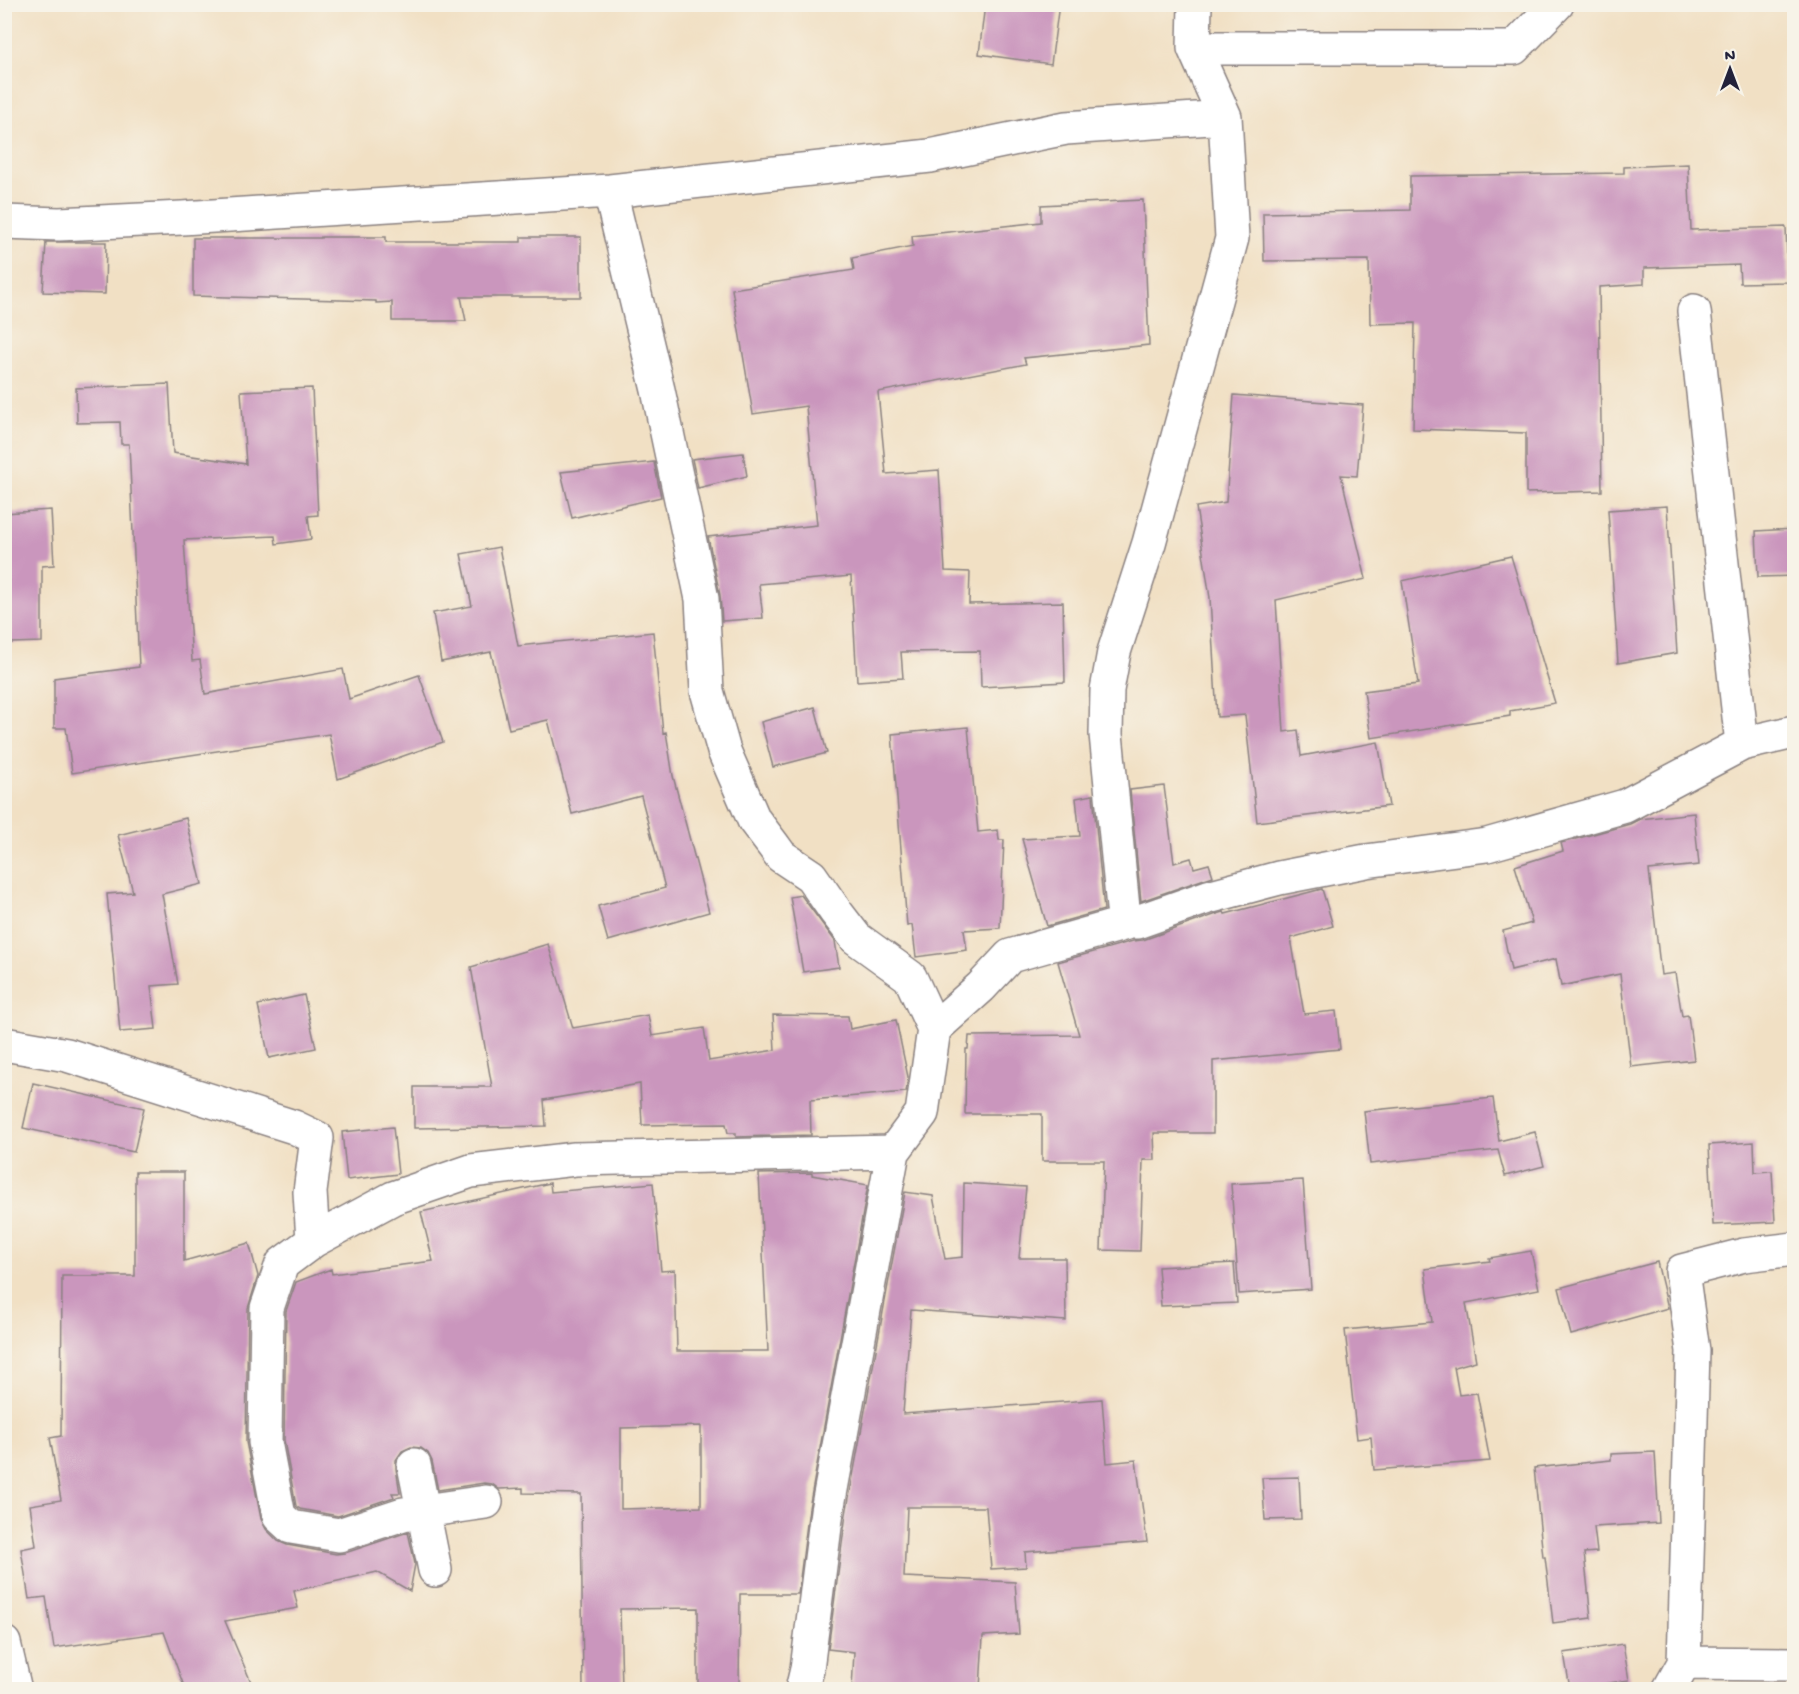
<svg xmlns="http://www.w3.org/2000/svg" width="1799" height="1694" font-family="'Gochi Hand',sans-serif">
	<style>
		.building { fill: #ca96bd; fill-rule: evenodd }
		.lines { fill: none; stroke-linecap: round; stroke-linejoin: round }
		.minor-casing { stroke: #8a8180; stroke-width: 36 }
		.minor { stroke: #fff; stroke-width: 33 }
	</style>
	<rect width="100%" height="100%" fill="#f7f3e8"/>
	<filter id="ink" filterUnits="userSpaceOnUse"><feTurbulence type="fractalNoise" baseFrequency=".0167" numOctaves="2"/><feDisplacementMap in="SourceGraphic" scale="12" xChannelSelector="R" yChannelSelector="G"/><feConvolveMatrix kernelMatrix="1 2 1 2 8 2 1 2 1" color-interpolation-filters="sRGB"/></filter>
	<filter id="wash" filterUnits="userSpaceOnUse"><feTurbulence type="fractalNoise" baseFrequency=".008" numOctaves="4" result="noise"/><feDisplacementMap in="SourceGraphic" scale="24" xChannelSelector="R" yChannelSelector="G"/><feGaussianBlur stdDeviation="1.35" result="paint"/><feColorMatrix in="noise" values="0 0 0 0 0 0 0 0 0 0 0 0 0 0 0 0 0 1.4 0 .05"/><feComposite in="paint" operator="in"/></filter>
	<g filter="url(#wash)">
		<rect width="100%" height="100%" fill="#f1e0c4"/>
		<g id="blocks">
			<!-- building -->
			<path class="building" d="M985,4H1059L1051,64L979,54Z
				M1688,164L1691,230L1786,227L1788,282L1740,283L1739,265L1644,268V284L1599,287L1602,491L1526,493V433L1413,429L1415,323L1370,324L1369,260L1264,261L1263,213L1410,210V176L1624,173V167Z
				M1143,200L1149,345L1024,358L1026,364L878,392L886,474L939,470L945,571L970,572L969,604L1063,602L1065,682L981,687L980,651L901,652L903,678L857,681L851,576L759,584L763,618L722,621L720,595L708,537L817,525L806,406L753,414L732,289L854,270L852,258L913,246L912,236L1041,222V205Z
				M321,237H386V242H521V237H581V297H461L466,321H392V302L376,303V301L193,296V238H321Z
				M46,242H106L105,294L43,292Z
				M169,384L173,453L246,464L241,391L312,388L318,515L308,516L311,539L276,544L275,536L184,540L192,661L200,660L205,694L343,669L349,699L419,675L443,742L338,779L329,734L72,773L66,728H54V678L139,667L129,444H121L120,422L77,423L76,388Z
				M1234,395L1363,405L1357,476L1341,475L1366,579L1276,600L1284,732L1298,730L1301,756L1378,742L1389,806L1257,822L1245,715L1217,717L1210,598L1196,507L1226,502Z
				M743,453L747,476L698,488L692,459Z
				M654,462L661,497L572,518L561,472Z
				M1667,506L1677,653L1618,663L1608,510Z
				M51,510L54,565L42,566V642L11,643L8,568H4V513Z
				M1794,529V576L1758,577L1756,531Z
				M499,547L518,646L653,632L663,733L666,732L673,776L709,912L608,941L598,906L665,888L641,796L572,814L548,720L509,729L491,652L441,662L433,613L472,606L461,554Z
				M1511,556L1555,703L1510,711V716L1371,738L1364,691L1418,684L1402,581Z
				M815,707L827,753L773,767L761,722Z
				M968,727L978,832L998,830L999,840H1004L1000,928L964,930L967,950L916,957L912,925L907,926L892,734Z
				M1164,786L1174,863L1191,858L1194,868L1209,864L1213,876L1141,901L1130,790Z
				M1093,795L1104,910L1047,926L1022,839L1080,836L1076,798Z
				M1694,813L1699,865L1649,870L1661,975L1675,973L1682,1016L1688,1015L1694,1060L1631,1067L1620,974L1561,986L1556,959L1511,970L1503,931L1532,923L1515,866L1563,851L1561,843L1630,824L1640,819Z
				M186,818L202,884L162,894L178,984L151,986L156,1029L120,1032L107,894L133,892L118,835Z
				M1322,889L1333,926L1291,938L1304,1014L1336,1011L1340,1049L1213,1061V1133H1154L1155,1160H1143L1140,1251L1101,1250L1104,1161H1042V1114H965L966,1049H968L969,1036L1079,1035L1058,962L1133,941L1143,940L1214,915L1224,912L1225,914Z
				M801,895L835,941L839,967L803,972L790,897Z
				M548,944L573,1028L648,1015L652,1036L704,1028L709,1061L775,1050L773,1015L848,1016L850,1029L896,1020L908,1077L906,1092L810,1100L811,1135L736,1137V1133H728L726,1124L642,1125L640,1084L544,1100L546,1126L414,1128V1087H492L471,967Z
				M304,995L316,1048L269,1058L258,1005Z
				M33,1083L144,1108L134,1152L23,1128Z
				M1493,1098L1499,1141L1535,1132L1544,1166L1505,1176L1498,1150L1370,1164L1364,1111Z
				M393,1127L398,1174L347,1180L342,1132Z
				M1754,1142L1755,1172L1772,1171L1775,1222L1713,1225L1709,1145Z
				M135,1172H184V1261L249,1243L258,1276L248,1308L246,1442L261,1519L266,1529L278,1541L287,1545L336,1554L345,1553L408,1532L415,1564L410,1591L377,1572L294,1591L298,1608L225,1621L254,1689H185L164,1632L54,1648L46,1597L29,1599L21,1549L36,1546L30,1505L61,1500L50,1438L61,1436L62,1276H135Z
				M812,1173V1175L868,1185L809,1508L798,1594H740L739,1689H698V1608L620,1609L622,1689H583L581,1494L523,1493V1488L499,1489L492,1484L484,1483L438,1490L432,1461L428,1453L421,1448L411,1447L402,1451L396,1460V1469L400,1493H392L394,1497L338,1516L300,1509L296,1506L284,1440L286,1311L296,1282L331,1269L332,1274L433,1261L421,1212L550,1183L551,1192L653,1183L661,1271L675,1270L677,1351H768L759,1174ZM701,1426V1507L621,1509V1428Z
				M1303,1180L1311,1289L1239,1294L1231,1184Z
				M964,1183L1026,1187L1019,1258H1065L1066,1321L911,1310L903,1414L1102,1399L1107,1463L1136,1460L1147,1542L1025,1552L1026,1567L991,1569L986,1507H907L904,1577L1015,1582L1019,1634L983,1636L980,1689H852L854,1652L828,1649L846,1514L905,1192L933,1196L945,1259L963,1257Z
				M1531,1251L1539,1289L1466,1303L1476,1361L1454,1367L1459,1395L1477,1393L1490,1461L1374,1470L1371,1437L1357,1439L1345,1330L1432,1322L1425,1269L1490,1261L1489,1258Z
				M1657,1262L1668,1308L1571,1335L1559,1288Z
				M1234,1263L1237,1303L1161,1306L1158,1267Z
				M1655,1452L1659,1523L1594,1527L1597,1552L1584,1553L1591,1618L1553,1623L1545,1557H1543L1534,1468L1611,1460V1454Z
				M1299,1477L1301,1519L1265,1520L1262,1478Z
				M1623,1644L1629,1680L1570,1689L1564,1653Z"/>
		</g>
	</g>
	<g filter="url(#ink)">
		<use href="#blocks" fill-opacity="0" stroke="#8a8180" stroke-width="1.5"/>
		<g class="lines">
			<!-- minor casing -->
			<g class="minor-casing">
				<path id="minor" d="M1194,48L1195,4
					M610,191L658,390L702,599L707,691L724,751L754,820L773,845L781,856L811,876L836,912L856,938L910,977L934,1029
					M4,222L59,224L182,218L610,191L930,156L1066,128L1225,117
					M1694,311L1742,744
					M1130,922L1123,908L1106,734L1107,690L1114,652L1149,543L1232,238L1225,117L1194,48H1514L1557,4
					M4,1044L67,1055L294,1127L317,1138L310,1192L313,1241
					M414,1465L435,1570
					M486,1502L403,1514L339,1535L291,1527L279,1516L265,1442L267,1308L282,1264L313,1241L393,1198L471,1171L575,1159L893,1152
					M4,1643L15,1690
					M1684,1663L1794,1664
					M802,1690L807,1669L827,1511L893,1152L922,1113L934,1029L981,987L1010,956L1130,922H1137L1208,897L1279,878L1366,861L1487,845L1625,806L1742,744L1794,732
					M1669,1690L1684,1663L1693,1351L1682,1271L1744,1255L1794,1249"/>
			</g>
			<!-- minor -->
			<use href="#minor" class="minor"/>
		</g>
	</g>
	<!-- margin -->
	<rect width="1799" height="1694" fill="none" stroke="#f7f3e8" stroke-width="24"/>
	<!-- north arrow -->
	<g transform="translate(1730 69)" stroke="#f7f3e8" stroke-width="4.5" paint-order="stroke">
	<path d="M0-4.5L10 22L0 15L-10 22Z" fill="#22223b"/>
	<text y="-9" font-size="16" font-weight="bold" text-anchor="middle" fill="#22223b">N</text>
	</g>
</svg>
